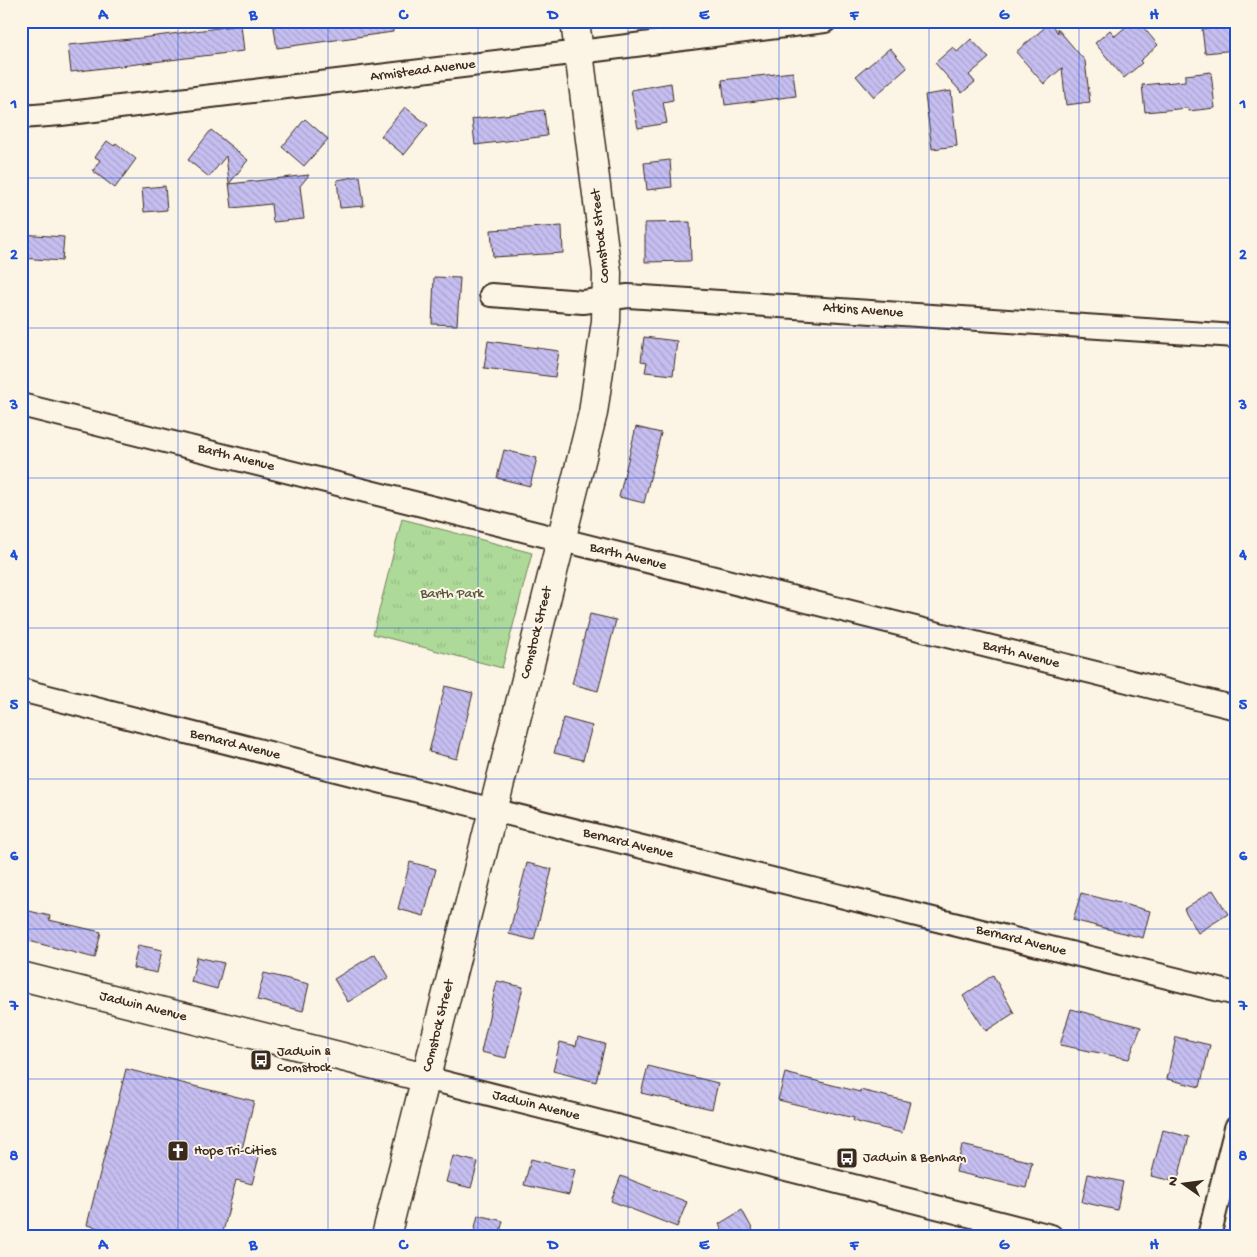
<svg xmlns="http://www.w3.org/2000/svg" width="1257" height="1257" font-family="'Gochi Hand',sans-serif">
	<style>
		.park { fill: url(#park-tufts); stroke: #74825c }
		.building { fill: url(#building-back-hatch); stroke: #3b2a1e }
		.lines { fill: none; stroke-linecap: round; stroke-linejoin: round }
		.street-casing { stroke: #3b2a1e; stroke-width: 26 }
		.secondary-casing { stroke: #3b2a1e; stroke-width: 31 }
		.street { stroke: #fcf5e5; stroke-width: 22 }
		.secondary { stroke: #fcf5e5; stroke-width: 28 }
		.grid { fill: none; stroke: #1d4ed8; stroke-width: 1; stroke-opacity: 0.55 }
		.labels { text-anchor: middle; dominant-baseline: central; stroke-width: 4; stroke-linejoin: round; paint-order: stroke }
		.street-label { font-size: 14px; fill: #3b2a1e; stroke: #fcf5e5 }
		.park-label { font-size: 14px; fill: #58563d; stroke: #fcf5e5 }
		.poi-label { font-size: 14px; fill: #3b2a1e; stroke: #fcf5e5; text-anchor: start }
		.neatline { fill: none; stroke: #1d4ed8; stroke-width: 2 }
		.grid-label { font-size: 16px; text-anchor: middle; font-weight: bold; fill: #1d4ed8 }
	</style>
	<defs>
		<pattern id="park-tufts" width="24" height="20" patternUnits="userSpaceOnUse" patternTransform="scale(1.25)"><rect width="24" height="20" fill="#adda99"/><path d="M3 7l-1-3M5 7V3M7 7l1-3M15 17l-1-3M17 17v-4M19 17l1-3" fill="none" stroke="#96bb83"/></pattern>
		<pattern id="building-back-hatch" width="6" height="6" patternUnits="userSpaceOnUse" patternTransform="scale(1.25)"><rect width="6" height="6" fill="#c5bef0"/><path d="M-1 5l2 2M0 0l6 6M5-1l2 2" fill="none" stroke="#aaa3cd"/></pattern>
	</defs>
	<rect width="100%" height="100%" fill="#fcf5e5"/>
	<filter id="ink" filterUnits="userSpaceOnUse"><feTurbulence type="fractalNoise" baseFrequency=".02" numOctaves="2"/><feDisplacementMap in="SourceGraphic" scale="10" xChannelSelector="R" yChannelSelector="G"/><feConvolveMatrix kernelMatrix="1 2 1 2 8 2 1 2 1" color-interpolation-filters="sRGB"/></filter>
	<g filter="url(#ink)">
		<!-- park -->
		<path class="park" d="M402,519L532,553L502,668L373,634Z"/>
		<!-- building -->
		<path class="building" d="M273,21H393V32L277,48Z
			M1050,23L1058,33L1057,28L1085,61L1090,102L1066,105L1062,68L1044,84L1016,52Z
			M1129,24L1143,27L1158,45L1140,61L1142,63L1124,78L1095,43L1110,30L1115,36Z
			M241,25L244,51L71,72L68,45L141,38Z
			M1236,25V50L1205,53L1202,29Z
			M971,39L989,58L969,75L975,82L962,93L935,63L953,47L957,52Z
			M890,48L907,68L874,97L856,76Z
			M793,72L796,96L725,105L722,80Z
			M1211,72L1215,108L1189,111L1188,108L1145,112L1142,85L1185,81V75Z
			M671,83L673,100L663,102L667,123L638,128L631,90Z
			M951,91L957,146L932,149L925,95Z
			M405,107L428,125L404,155L381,136Z
			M544,110L547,136L475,145L472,119Z
			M305,119L328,139L304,166L282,147Z
			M211,130L248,160L229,184L309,175L300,186L304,219L273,222L271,204L232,208L226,156L209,177L188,160Z
			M107,141L114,146L116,143L136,159L115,188L93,171L100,160L95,157Z
			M670,160L672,187L647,190L644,163Z
			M360,176L364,206L340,208L337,180Z
			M165,186L167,210L144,212L142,188Z
			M690,222L691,261L645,262V223Z
			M562,226L563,253L493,257L491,230Z
			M21,234L64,237L62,261L21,258Z
			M434,277L460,278L457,325L432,324Z
			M644,337L677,341L673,375L645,372L647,362L641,361Z
			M488,341L559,351L555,377L484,368Z
			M636,427L661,433L644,503L619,497Z
			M504,450L537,458L530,486L497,478Z
			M590,614L616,620L598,691L572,684Z
			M445,686L473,693L457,759L429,752Z
			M563,718L592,726L583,760L554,753Z
			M410,862L436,869L424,916L398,909Z
			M527,863L552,869L534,940L509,934Z
			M1213,890L1228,914L1198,933L1184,909Z
			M1081,893L1150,911L1143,938L1073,920Z
			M21,909L50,916L49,920L101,932L95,958L21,939Z
			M138,945L162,950L157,973L133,968Z
			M375,954L389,977L348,1002L334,979Z
			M197,957L224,963L217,989L191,982Z
			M264,973L309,984L303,1011L257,1000Z
			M993,975L1014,1013L986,1031L963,996Z
			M497,981L523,987L506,1058L481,1052Z
			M1071,1009L1141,1027L1129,1059L1060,1045Z
			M578,1037L605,1044L596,1082L553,1071L560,1042L576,1046Z
			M1176,1037L1210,1045L1200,1087L1167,1079Z
			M648,1066L718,1083L712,1109L641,1093Z
			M126,1069L254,1101L242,1149L260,1153L252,1184L236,1180L222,1236H184L168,1232L167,1236H131L87,1225Z
			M785,1073L860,1092V1090L910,1102L902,1133L853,1121L854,1118L778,1100Z
			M1163,1130L1189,1137L1177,1182L1151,1176Z
			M962,1145L1032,1162L1026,1188L956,1172Z
			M453,1156L478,1162L471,1188L446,1182Z
			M531,1159L575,1170L569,1195L524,1185Z
			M1088,1174L1123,1182L1117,1210L1082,1202Z
			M621,1176L687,1202L677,1227L611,1201Z
			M742,1210L756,1236H726L719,1224Z
			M478,1215L503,1221L499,1236H473Z"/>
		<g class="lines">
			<!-- street casing -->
			<g class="street-casing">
				<path id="street" d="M21,117L61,114L580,52L825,21
					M491,295L583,302L628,296L1236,336
					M21,405L1236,708
					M21,690L493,810L1236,994
					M426,1078L1051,1236
					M1209,1236L1236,1128"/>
			</g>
			<!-- secondary casing -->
			<g class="secondary-casing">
				<path id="secondary" d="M21,976L426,1078
					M386,1236L593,413L606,321L607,273L575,21"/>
			</g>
			<!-- street -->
			<use href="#street" class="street"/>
			<!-- secondary -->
			<use href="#secondary" class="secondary"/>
		</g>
	</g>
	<!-- grid -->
	<path class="grid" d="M178,21V1236M328,21V1236M478,21V1236M628,21V1236M779,21V1236M929,21V1236M1079,21V1236M21,178H1236M21,328H1236M21,478H1236M21,628H1236M21,779H1236M21,929H1236M21,1079H1236"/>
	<!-- icons -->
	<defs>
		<g id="bus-square" transform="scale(1.125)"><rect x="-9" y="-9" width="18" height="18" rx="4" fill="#3b2a1e" stroke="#fcf5e5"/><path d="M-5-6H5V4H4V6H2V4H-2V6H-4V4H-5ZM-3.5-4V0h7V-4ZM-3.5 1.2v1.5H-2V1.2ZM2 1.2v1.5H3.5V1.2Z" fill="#fff"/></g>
		<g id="church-square" transform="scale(1.125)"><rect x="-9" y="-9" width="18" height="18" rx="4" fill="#3b2a1e" stroke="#fcf5e5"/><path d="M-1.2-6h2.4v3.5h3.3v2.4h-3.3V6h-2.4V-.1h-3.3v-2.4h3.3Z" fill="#fff"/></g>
	</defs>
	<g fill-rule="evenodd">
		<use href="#bus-square" x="261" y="1060"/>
		<use href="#church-square" x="178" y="1151"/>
		<use href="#bus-square" x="847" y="1158"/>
	</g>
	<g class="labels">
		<!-- street labels -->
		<g class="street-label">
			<text transform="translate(423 71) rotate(-7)">Armistead Avenue</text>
			<text transform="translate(601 236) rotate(-96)">Comstock Street</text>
			<text transform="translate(863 311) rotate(4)">Atkins Avenue</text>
			<text transform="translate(236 458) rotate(14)">Barth Avenue</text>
			<text transform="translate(628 557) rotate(14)">Barth Avenue</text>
			<text transform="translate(537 633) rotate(-76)">Comstock Street</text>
			<text transform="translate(1021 655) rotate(14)">Barth Avenue</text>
			<text transform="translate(235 745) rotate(14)">Bernard Avenue</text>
			<text transform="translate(628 844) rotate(14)">Bernard Avenue</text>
			<text transform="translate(1021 941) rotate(14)">Bernard Avenue</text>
			<text transform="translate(143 1007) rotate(14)">Jadwin Avenue</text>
			<text transform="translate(439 1026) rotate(-76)">Comstock Street</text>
			<text transform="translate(536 1106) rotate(14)">Jadwin Avenue</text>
		</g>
		<!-- park labels -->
		<g class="park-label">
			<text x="452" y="594">Barth Park</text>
		</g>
		<!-- poi labels -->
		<g class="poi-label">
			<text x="277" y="1052">Jadwin &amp;<tspan x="277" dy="16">Comstock</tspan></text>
			<text x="194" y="1151">Hope Tri-Cities</text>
			<text x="863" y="1158">Jadwin &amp; Benham</text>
		</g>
	</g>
	<!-- margin -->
	<rect width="1257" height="1257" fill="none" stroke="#fcf5e5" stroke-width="55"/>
	<!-- north arrow -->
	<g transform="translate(1184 1184) rotate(284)" stroke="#fcf5e5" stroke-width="4" paint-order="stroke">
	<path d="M0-4L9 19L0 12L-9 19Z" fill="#3b2a1e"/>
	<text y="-8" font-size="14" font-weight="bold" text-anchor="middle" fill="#3b2a1e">N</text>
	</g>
	<rect x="28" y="28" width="1202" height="1202" class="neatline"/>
	<g class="grid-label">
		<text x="103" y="19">A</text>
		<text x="253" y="19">B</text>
		<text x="403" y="19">C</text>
		<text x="553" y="19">D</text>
		<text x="704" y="19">E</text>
		<text x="854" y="19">F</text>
		<text x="1004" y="19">G</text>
		<text x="1154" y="19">H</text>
		<text x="14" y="108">1</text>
		<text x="1243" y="108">1</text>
		<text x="14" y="259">2</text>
		<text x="1243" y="259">2</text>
		<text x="14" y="409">3</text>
		<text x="1243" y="409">3</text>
		<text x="14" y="559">4</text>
		<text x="1243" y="559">4</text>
		<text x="14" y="709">5</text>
		<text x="1243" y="709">5</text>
		<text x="14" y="860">6</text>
		<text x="1243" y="860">6</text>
		<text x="14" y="1010">7</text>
		<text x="1243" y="1010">7</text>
		<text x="14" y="1160">8</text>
		<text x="1243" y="1160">8</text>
		<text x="103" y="1249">A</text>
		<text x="253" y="1249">B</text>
		<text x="403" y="1249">C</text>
		<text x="553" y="1249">D</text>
		<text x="704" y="1249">E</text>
		<text x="854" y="1249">F</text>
		<text x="1004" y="1249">G</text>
		<text x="1154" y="1249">H</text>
	</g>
</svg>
